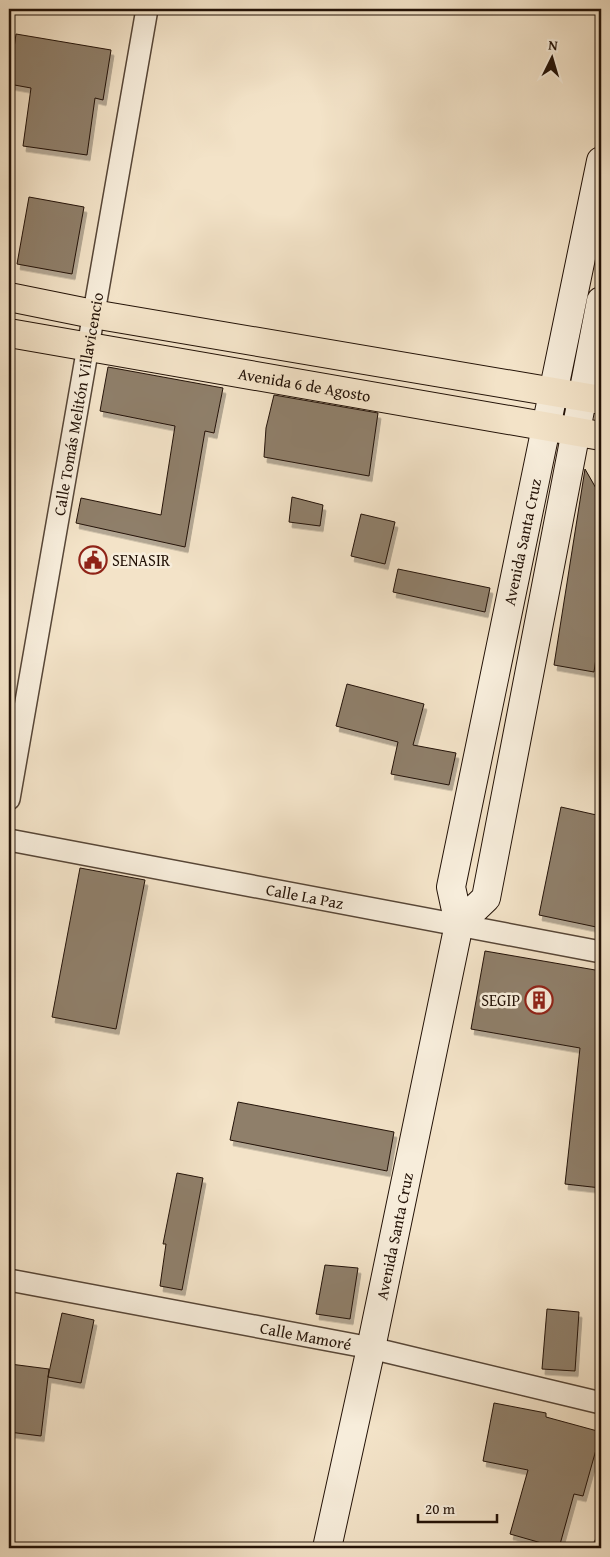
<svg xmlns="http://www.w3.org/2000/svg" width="610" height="1557" font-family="'Gentium Book Plus',serif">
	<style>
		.building { fill: #8f7f6b; stroke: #231207; filter: url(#shadow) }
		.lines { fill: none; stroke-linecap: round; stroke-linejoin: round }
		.service-casing { stroke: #574637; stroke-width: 12 }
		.minor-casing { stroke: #574637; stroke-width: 24 }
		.secondary-casing { stroke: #231207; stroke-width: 30 }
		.primary-casing { stroke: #231207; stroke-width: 30 }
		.service { stroke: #f7eddb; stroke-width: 10 }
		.minor { stroke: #f7eddb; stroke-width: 21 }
		.secondary { stroke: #f7eddb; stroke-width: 28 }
		.primary { stroke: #f3e3c8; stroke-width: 28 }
		.labels { text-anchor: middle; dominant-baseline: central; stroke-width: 5; stroke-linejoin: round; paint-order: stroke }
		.street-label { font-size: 16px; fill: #231207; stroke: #f7eddb }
		.poi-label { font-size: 16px; fill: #231207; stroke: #f7eddb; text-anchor: start }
	</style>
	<defs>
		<filter id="shadow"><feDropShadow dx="3" dy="5.5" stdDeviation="0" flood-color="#0004"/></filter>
	</defs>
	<rect width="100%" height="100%" fill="#f3e3c8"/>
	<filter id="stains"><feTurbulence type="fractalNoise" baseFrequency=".004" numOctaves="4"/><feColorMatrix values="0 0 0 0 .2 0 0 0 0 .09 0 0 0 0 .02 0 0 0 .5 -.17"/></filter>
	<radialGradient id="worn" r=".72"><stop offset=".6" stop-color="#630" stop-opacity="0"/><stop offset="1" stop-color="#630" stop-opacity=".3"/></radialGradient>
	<!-- building -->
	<path class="building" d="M16,34L111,50L103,100L95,98L87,155L23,146L31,88L9,84Z
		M29,197L84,207L72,274L17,264Z
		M108,367L223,388L214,433L205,431L185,547L76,523L81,498L161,515L175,426L100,411Z
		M274,395L378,413L369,476L264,457L266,428Z
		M585,469L601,497V624L594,672L554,665Z
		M292,497L323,505L320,526L289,522Z
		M361,514L395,522L385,564L351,556Z
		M398,569L490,588L485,612L393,592Z
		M347,684L424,704L413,745L456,753L449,785L391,774L398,742L336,726Z
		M561,807L601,816V928L539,915Z
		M80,868L145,880L116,1029L52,1017Z
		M485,951L601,971V1188L565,1184L580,1048L471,1029Z
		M238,1102L394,1132L387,1171L230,1140Z
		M177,1173L203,1178L182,1290L160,1286L166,1244H163Z
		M325,1265L358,1268L350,1319L316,1314Z
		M547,1309L579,1312L575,1371L542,1369Z
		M62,1313L94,1320L81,1383L48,1377Z
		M10,1364L49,1369L41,1436L9,1432Z
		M494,1403L546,1413V1417L601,1432L583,1496L574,1494L559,1548L510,1534L528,1470L483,1461Z"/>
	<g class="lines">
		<!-- service casing -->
		<g class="service-casing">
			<path id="service" d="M597,1548L601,1541"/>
		</g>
		<!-- minor casing -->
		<g class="minor-casing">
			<g id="minor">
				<path id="s1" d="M9,799L147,9"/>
				<path id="s2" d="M9,840L601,952"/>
				<path id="s3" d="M9,1280L371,1348L601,1403"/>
			</g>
		</g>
		<!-- secondary casing -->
		<g class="secondary-casing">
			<g id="secondary">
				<path d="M601,161L451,887L459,924L486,898L601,301"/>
				<path id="s4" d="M327,1548L371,1348L459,924"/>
			</g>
		</g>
		<!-- primary casing -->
		<g class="primary-casing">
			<g id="primary">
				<path d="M9,297L93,314L601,400"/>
				<path id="s5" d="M9,333L601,436"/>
			</g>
		</g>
		<!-- service -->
		<use href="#service" class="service"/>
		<!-- minor -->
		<use href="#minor" class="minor"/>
		<!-- secondary -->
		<use href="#secondary" class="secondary"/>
		<!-- primary -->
		<use href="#primary" class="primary"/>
	</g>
	<!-- icons -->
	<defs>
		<g id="civic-ring" transform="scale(1.4375)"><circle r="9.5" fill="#f7eddb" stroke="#8f2418" stroke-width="1.5"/><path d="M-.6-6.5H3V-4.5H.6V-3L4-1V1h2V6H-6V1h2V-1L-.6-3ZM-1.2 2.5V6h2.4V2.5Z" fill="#8f2418"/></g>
		<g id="building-ring" transform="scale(1.4375)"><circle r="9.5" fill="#f7eddb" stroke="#8f2418" stroke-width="1.5"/><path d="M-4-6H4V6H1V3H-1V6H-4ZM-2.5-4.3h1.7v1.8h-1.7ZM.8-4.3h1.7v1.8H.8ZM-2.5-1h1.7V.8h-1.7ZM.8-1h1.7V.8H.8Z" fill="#8f2418"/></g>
	</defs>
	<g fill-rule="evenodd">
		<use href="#civic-ring" x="93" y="560"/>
		<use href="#building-ring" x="539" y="1000"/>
	</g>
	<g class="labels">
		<!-- street labels -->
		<g class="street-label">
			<text stroke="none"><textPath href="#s5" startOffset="300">Avenida 6 de Agosto</textPath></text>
			<text stroke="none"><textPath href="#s1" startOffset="401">Calle Tomás Melitón Villavicencio</textPath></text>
			<text transform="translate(522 542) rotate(-78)">Avenida Santa Cruz</text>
			<text stroke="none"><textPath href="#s2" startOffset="301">Calle La Paz</textPath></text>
			<text stroke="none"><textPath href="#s4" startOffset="319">Avenida Santa Cruz</textPath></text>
			<text stroke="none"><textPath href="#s3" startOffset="302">Calle Mamoré</textPath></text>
		</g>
		<!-- poi labels -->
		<g class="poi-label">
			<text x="112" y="560">SENASIR</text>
			<text x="520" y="1000" text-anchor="end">SEGIP</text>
		</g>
	</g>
	<!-- margin -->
	<rect width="610" height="1557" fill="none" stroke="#f3e3c8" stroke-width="30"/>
	<rect x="10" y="10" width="590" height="1537" fill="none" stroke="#231207" stroke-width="2.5"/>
	<rect x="15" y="15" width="580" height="1527" fill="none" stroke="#231207"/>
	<!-- north arrow -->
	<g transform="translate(552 58) rotate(5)" stroke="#f7eddb" stroke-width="4" paint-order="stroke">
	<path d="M0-4L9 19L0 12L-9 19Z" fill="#231207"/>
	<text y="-8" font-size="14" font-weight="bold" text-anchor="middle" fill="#231207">N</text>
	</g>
	<!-- scale -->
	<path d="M418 1514v8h79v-8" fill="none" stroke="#231207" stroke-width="2.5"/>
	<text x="425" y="1514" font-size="15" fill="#231207" stroke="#f7eddb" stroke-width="4" paint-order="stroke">20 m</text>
	<rect width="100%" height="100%" filter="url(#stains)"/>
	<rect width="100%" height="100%" fill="url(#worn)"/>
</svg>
